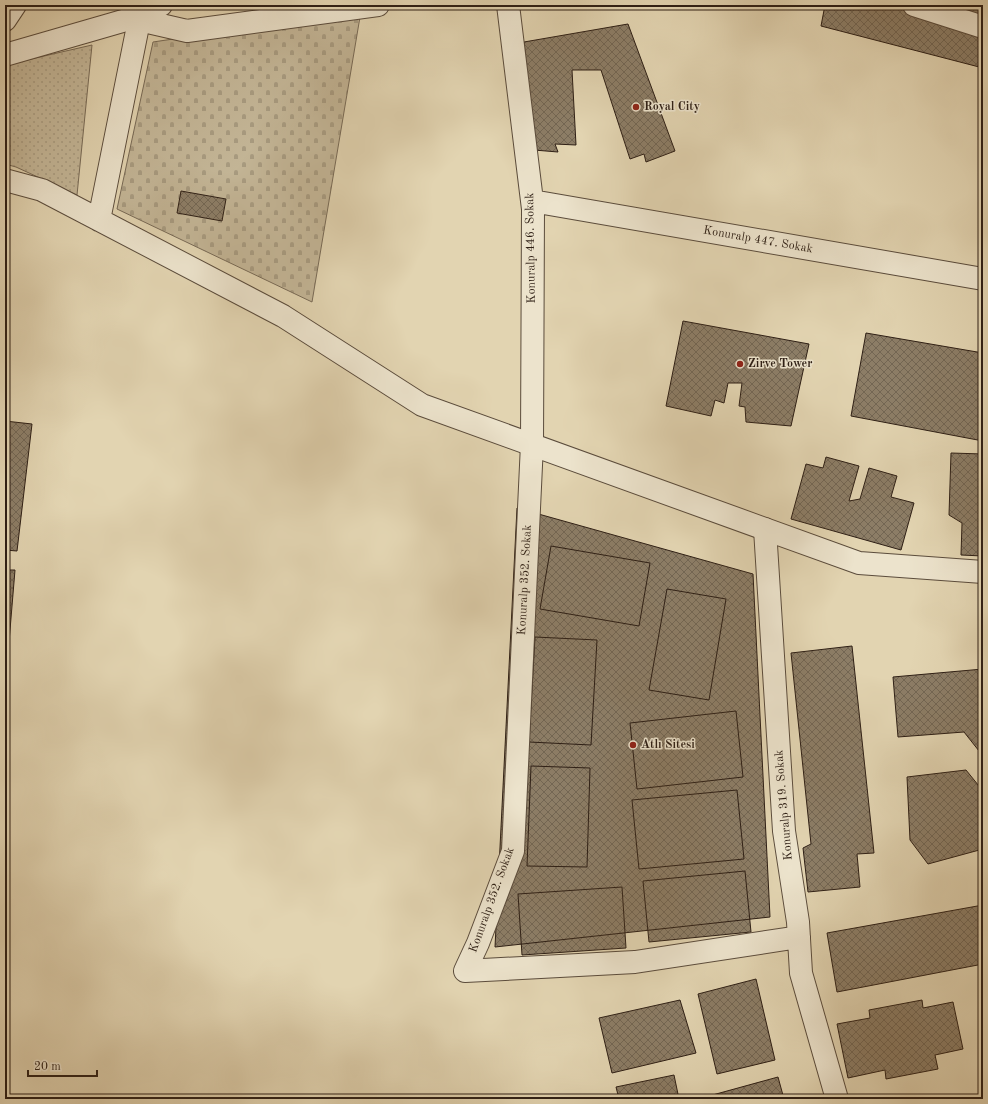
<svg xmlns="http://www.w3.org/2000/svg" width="988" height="1104" font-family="'Old Standard TT',serif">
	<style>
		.cemetery { fill: url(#cemetery-stones); stroke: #786a56 }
		.park { fill: url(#park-dots); stroke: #786a56 }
		.building { fill: url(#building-cross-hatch); stroke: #2e1f15 }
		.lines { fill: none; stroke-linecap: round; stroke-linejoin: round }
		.minor-casing { stroke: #5b4c3c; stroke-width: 24 }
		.tertiary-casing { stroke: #5b4c3c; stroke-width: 24 }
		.minor { stroke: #ece3cc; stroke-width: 22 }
		.tertiary { stroke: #ece3cc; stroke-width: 22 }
		.poi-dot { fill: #8f2418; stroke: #ece3cc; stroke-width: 1.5 }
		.labels { text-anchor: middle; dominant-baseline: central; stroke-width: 3; stroke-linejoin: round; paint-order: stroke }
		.poi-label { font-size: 12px; font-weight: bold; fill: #2e1f15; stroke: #ece3cc; text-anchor: start }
		.street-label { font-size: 12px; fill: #2e1f15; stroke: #ece3cc }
	</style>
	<defs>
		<pattern id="cemetery-stones" width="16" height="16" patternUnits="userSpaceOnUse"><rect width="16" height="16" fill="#c3b596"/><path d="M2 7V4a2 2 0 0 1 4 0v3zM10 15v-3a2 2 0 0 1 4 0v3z" fill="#a89b80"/></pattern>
		<pattern id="park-dots" width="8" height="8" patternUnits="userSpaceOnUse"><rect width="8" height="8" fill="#c3b596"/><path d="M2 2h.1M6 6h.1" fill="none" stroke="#a89b80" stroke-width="1.8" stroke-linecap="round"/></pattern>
		<pattern id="building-cross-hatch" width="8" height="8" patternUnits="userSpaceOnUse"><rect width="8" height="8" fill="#8c7d66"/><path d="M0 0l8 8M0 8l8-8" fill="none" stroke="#736653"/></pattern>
	</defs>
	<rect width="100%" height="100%" fill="#e2d4b1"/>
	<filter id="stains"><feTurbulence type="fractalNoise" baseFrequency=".005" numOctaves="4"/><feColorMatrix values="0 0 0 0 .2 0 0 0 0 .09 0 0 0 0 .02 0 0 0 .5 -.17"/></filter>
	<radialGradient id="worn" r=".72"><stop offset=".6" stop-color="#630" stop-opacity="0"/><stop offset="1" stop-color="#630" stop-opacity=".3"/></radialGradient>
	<!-- cemetery -->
	<path class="cemetery" d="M361,11L312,302L117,209L153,42Z"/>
	<!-- park -->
	<path class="park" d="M92,45L77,195L16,167L5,164V65Z"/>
	<!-- building -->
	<path class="building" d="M825,5H914L949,22L954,5H983V68L821,26Z
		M628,24L675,151L646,162L644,154L630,159L601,70H572L576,145L555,144L558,152L534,150L524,42Z
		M181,191L226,199L222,221L177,213Z
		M683,321L809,344L791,426L746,422L745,407L739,406L742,383H728L724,403L715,400L711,416L666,406Z
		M866,333L983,353V441L851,416Z
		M5,421L32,424L17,551L5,550Z
		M951,453L983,454V556L961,555L962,523L949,515Z
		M826,457L859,466L849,501L860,499L869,468L897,476L891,497L914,503L901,550L791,519L806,464L823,468Z
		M517,508L753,574L770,917L495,947Z
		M551,546L650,563L639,626L540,609Z
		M5,570H15L9,642H5Z
		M667,589L726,599L709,700L649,690Z
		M535,637L597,640L591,745L529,742Z
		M852,646L874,853L857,854L860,887L808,892L803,848L811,844L791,653Z
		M983,669V756L964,732L898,737L893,677Z
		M736,711L743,777L637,789L630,723Z
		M531,766L590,768L587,867L527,866Z
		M966,770L983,791V849L928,864L910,840L907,777Z
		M737,790L744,859L639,869L632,800Z
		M745,871L751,932L649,942L643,881Z
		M622,887L626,948L522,955L518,894Z
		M983,905V964L837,992L827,933Z
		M756,979L775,1060L717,1074L698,994Z
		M680,1000L696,1053L612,1073L599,1018Z
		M922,1000L923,1008L953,1002L963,1049L935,1055L938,1069L886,1079L885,1070L848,1078L837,1024L870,1018L869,1010Z
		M674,1075L679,1099H619L616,1087Z
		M778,1077L784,1099H698Z"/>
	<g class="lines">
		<!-- minor casing -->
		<g class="minor-casing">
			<path id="minor" d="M508,5L533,209L532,444L513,851L478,943L465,971L635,962L799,937
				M914,5L983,27
				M5,20L15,5
				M139,20L187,31L378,5
				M5,55L140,16L161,5
				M532,201L983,279
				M765,529L784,831L798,922L801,973L837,1099"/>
		</g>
		<!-- tertiary casing -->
		<g class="tertiary-casing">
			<path id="tertiary" d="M5,180L42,190L283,316L422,405L859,563L983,572
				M99,220L140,16"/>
		</g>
		<!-- minor -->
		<use href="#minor" class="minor"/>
		<!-- tertiary -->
		<use href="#tertiary" class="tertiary"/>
	</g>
	<!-- markers -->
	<g class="poi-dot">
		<circle cx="636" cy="107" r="4"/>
		<circle cx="740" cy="364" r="4"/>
		<circle cx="633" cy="745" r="4"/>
	</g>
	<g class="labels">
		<!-- poi labels -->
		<g class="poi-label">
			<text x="644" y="107">Royal City</text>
			<text x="748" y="364">Zirve Tower</text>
			<text x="641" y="745">Atlı Sitesi</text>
		</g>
		<!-- street labels -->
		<g class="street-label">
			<text transform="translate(758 240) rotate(10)">Konuralp 447. Sokak</text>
			<text transform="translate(531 248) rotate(-91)">Konuralp 446. Sokak</text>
			<text transform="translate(525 580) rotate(-87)">Konuralp 352. Sokak</text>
			<text transform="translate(784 805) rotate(-95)">Konuralp 319. Sokak</text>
			<text transform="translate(492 900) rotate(-70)">Konuralp 352. Sokak</text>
		</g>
	</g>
	<!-- margin -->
	<rect width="988" height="1104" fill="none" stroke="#e2d4b1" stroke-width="20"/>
	<rect x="6" y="6" width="976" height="1092" fill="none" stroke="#2e1f15" stroke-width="2"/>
	<rect x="10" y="10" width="968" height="1084" fill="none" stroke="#2e1f15"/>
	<!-- scale -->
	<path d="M28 1070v6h69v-6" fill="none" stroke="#2e1f15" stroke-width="2"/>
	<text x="34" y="1070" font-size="12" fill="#2e1f15" stroke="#ece3cc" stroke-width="3" paint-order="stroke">20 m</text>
	<rect width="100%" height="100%" filter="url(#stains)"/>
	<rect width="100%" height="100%" fill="url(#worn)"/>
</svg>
